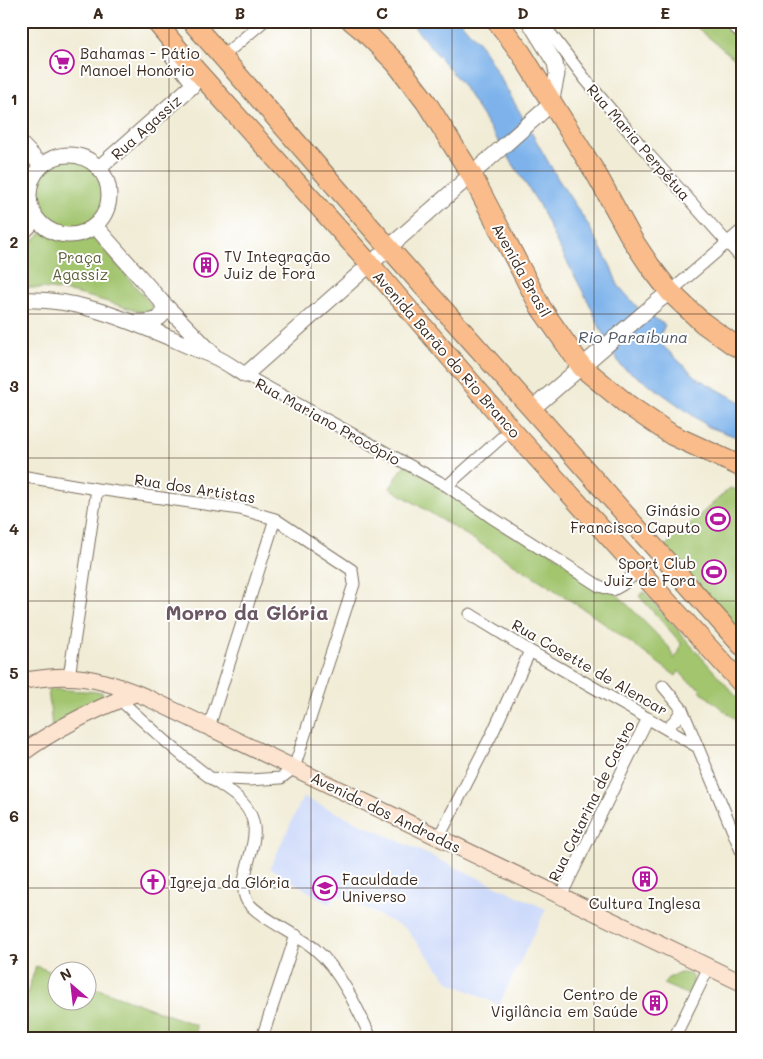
<svg xmlns="http://www.w3.org/2000/svg" width="763" height="1059" font-family="Mali,sans-serif">
	<style>
		.built { fill: #cedafa }
		.green { fill: #a2c56e; stroke: #6e7846 }
		.water { fill: #7db2eb; stroke: #5c6e84 }
		.lines { fill: none; stroke-linecap: round; stroke-linejoin: round }
		.minor-casing { stroke: #7b6e5e; stroke-width: 13 }
		.tertiary-casing { stroke: #7b6e5e; stroke-width: 17 }
		.secondary-casing { stroke: #7b6e5e; stroke-width: 18 }
		.primary-casing { stroke: #7b6e5e; stroke-width: 21 }
		.trunk-casing { stroke: #7b6e5e; stroke-width: 22 }
		.minor { stroke: #fff; stroke-width: 11 }
		.tertiary { stroke: #fff; stroke-width: 15 }
		.secondary { stroke: #fde4d0; stroke-width: 16 }
		.primary { stroke: #f9bc8a; stroke-width: 19 }
		.trunk { stroke: #f9bc8a; stroke-width: 20 }
		.grid { fill: none; stroke: #3b2a1e; stroke-width: 1; stroke-opacity: 0.55 }
		.labels { text-anchor: middle; dominant-baseline: central; stroke-width: 4; stroke-linejoin: round; paint-order: stroke }
		.poi-label { font-size: 15px; fill: #3b2a1e; stroke: #fff; text-anchor: start }
		.street-label { font-size: 15px; fill: #3b2a1e; stroke: #fff }
		.park-label { font-size: 15px; fill: #5f603a; stroke: #fff }
		.water-label { font-size: 16px; font-style: italic; fill: #525a66; stroke: #fff }
		.district-label { font-size: 20px; font-weight: bold; fill: #6b5664; stroke: #fff }
		.neatline { fill: none; stroke: #3b2a1e; stroke-width: 2 }
		.grid-label { font-size: 16px; text-anchor: middle; font-weight: bold; fill: #3b2a1e }
	</style>
	<rect width="100%" height="100%" fill="#fff"/>
	<filter id="ink" filterUnits="userSpaceOnUse"><feTurbulence type="fractalNoise" baseFrequency=".02" numOctaves="2"/><feDisplacementMap in="SourceGraphic" scale="10" xChannelSelector="R" yChannelSelector="G"/><feConvolveMatrix kernelMatrix="1 2 1 2 8 2 1 2 1" color-interpolation-filters="sRGB"/></filter>
	<filter id="wash" filterUnits="userSpaceOnUse"><feTurbulence type="fractalNoise" baseFrequency=".0096" numOctaves="4" result="noise"/><feDisplacementMap in="SourceGraphic" scale="20" xChannelSelector="R" yChannelSelector="G"/><feGaussianBlur stdDeviation="1.12" result="paint"/><feColorMatrix in="noise" values="0 0 0 0 0 0 0 0 0 0 0 0 0 0 0 0 0 1.4 0 .05"/><feComposite in="paint" operator="in"/></filter>
	<g filter="url(#wash)">
		<rect width="100%" height="100%" fill="#f1ecd6"/>
		<!-- built -->
		<path class="built" d="M303,797L546,909L499,1005L449,982L406,929L337,894L329,904L270,868Z"/>
		<!-- green -->
		<path class="green" d="M689,21H719L742,42V65Z
			M68,151C115,152 130,203 92,231V235L152,306L153,308L150,313H144C103,301 64,286 21,288V250L45,230L56,236L66,237C59,235 51,233 45,228C12,202 30,159 68,151Z
			M405,464L613,590L669,647L674,659L679,652L681,643L639,596L644,592L742,703V725L701,692V689L688,681L679,671L676,676L591,614L538,579L390,488Z
			M730,488L742,491V633L663,548Z
			M48,689L102,692L104,697V699L52,727Z
			M36,966L57,974L58,1002H88V985L196,1025L195,1038H21V1012Z
			M680,973C699,973 694,983 689,995L663,984L668,978Z"/>
		<!-- water -->
		<path class="water" d="M409,21H460L482,46L558,179L587,223L610,265L618,285L638,308L665,325L660,335L663,346L697,378L742,403V439L709,427L650,385L621,366L601,330L589,303L555,239L538,203L461,83Z"/>
	</g>
	<g filter="url(#ink)">
		<g class="lines">
			<!-- minor casing -->
			<g class="minor-casing">
				<path id="minor" d="M541,21L586,80L642,147L742,259
					M728,21L742,34
					M223,56L264,21
					M21,193H27
					M670,292L742,230
					M245,375L447,486L491,517L599,586L613,590L622,585L638,571
					M21,476L97,489L240,509L275,519L352,570L354,584L294,768L281,778L249,780L210,778
					M447,486L511,429
					M470,614L530,651L696,746
					M69,677L97,489
					M663,686L682,709L742,853
					M117,697C146,724 176,752 208,776C218,785 232,791 241,801C248,808 253,817 254,827C257,849 236,882 247,901C256,916 300,936 315,949C339,969 358,1009 371,1038
					M209,727L275,519
					M667,728L676,719L682,709
					M439,837L493,732L530,651
					M561,896L648,718
					M262,1038L296,935
					M674,1038L709,967"/>
			</g>
			<!-- tertiary casing -->
			<g class="tertiary-casing">
				<path id="tertiary" d="M21,144L41,165
					M29 195a40 40 0 1 1 80 0a40 40 0 1 1-80 0Z
					M99,168L192,86L191,80L171,54
					M95,226L162,302L212,353
					M21,234L36,219
					M21,300C74,297 125,319 173,339C187,346 201,351 215,357C226,362 235,369 245,375L551,104L557,74L555,63L529,21
					M136,322C150,322 168,322 162,302
					M532,409L658,301L670,292"/>
			</g>
			<!-- secondary casing -->
			<g class="secondary-casing">
				<path id="secondary" d="M21,681C37,679 53,676 68,677C93,677 125,688 148,698L742,983
					M21,754C57,727 95,709 136,693"/>
			</g>
			<!-- primary casing -->
			<g class="primary-casing">
				<path id="primary" d="M155,21L195,69L370,264L511,429L742,684
					M191,21L389,248L742,646"/>
			</g>
			<!-- trunk casing -->
			<g class="trunk-casing">
				<path id="trunk" d="M352,21L364,31L396,63L426,102L471,174L541,308L582,367L628,405L672,435L742,467
					M497,21L521,53L598,177L632,239L650,266L670,292L703,323L734,345L742,348"/>
			</g>
			<!-- minor -->
			<use href="#minor" class="minor"/>
			<!-- tertiary -->
			<use href="#tertiary" class="tertiary"/>
			<!-- secondary -->
			<use href="#secondary" class="secondary"/>
			<!-- primary -->
			<use href="#primary" class="primary"/>
			<!-- trunk -->
			<use href="#trunk" class="trunk"/>
		</g>
	</g>
	<!-- grid -->
	<path class="grid" d="M169,21V1038M311,21V1038M452,21V1038M594,21V1038M21,171H742M21,314H742M21,458H742M21,601H742M21,745H742M21,888H742"/>
	<!-- icons -->
	<defs>
		<g id="supermarket-ring" transform="scale(1.25)"><circle r="9.5" fill="#fff" stroke="#b5179e" stroke-width="1.5"/><path d="M-6-5.5h2.5l.6 2H6L4.5 2H-2.5L-4.4-4H-6ZM-1.5 3.2a1.3 1.3 0 1 0 .1 0ZM3 3.2a1.3 1.3 0 1 0 .1 0Z" fill="#b5179e"/></g>
		<g id="building-ring" transform="scale(1.25)"><circle r="9.5" fill="#fff" stroke="#b5179e" stroke-width="1.5"/><path d="M-4-6H4V6H1V3H-1V6H-4ZM-2.5-4.3h1.7v1.8h-1.7ZM.8-4.3h1.7v1.8H.8ZM-2.5-1h1.7V.8h-1.7ZM.8-1h1.7V.8H.8Z" fill="#b5179e"/></g>
		<g id="stadium-ring" transform="scale(1.25)"><circle r="9.5" fill="#fff" stroke="#b5179e" stroke-width="1.5"/><path d="M0-5a6.5 5 0 1 0 0 10a6.5 5 0 1 0 0-10ZM-3.5-1.8h7v3.6h-7Z" fill="#b5179e"/></g>
		<g id="church-ring" transform="scale(1.25)"><circle r="9.5" fill="#fff" stroke="#b5179e" stroke-width="1.5"/><path d="M-1.2-6h2.4v3.5h3.3v2.4h-3.3V6h-2.4V-.1h-3.3v-2.4h3.3Z" fill="#b5179e"/></g>
		<g id="university-ring" transform="scale(1.25)"><circle r="9.5" fill="#fff" stroke="#b5179e" stroke-width="1.5"/><path d="M0-5L7-2L0 1L-7-2ZM-4 1L0 2.5L4 1V4Q0 6-4 4Z" fill="#b5179e"/></g>
	</defs>
	<g fill-rule="evenodd">
		<use href="#supermarket-ring" x="62" y="62"/>
		<use href="#building-ring" x="206" y="265"/>
		<use href="#stadium-ring" x="718" y="519"/>
		<use href="#stadium-ring" x="714" y="572"/>
		<use href="#building-ring" x="645" y="879"/>
		<use href="#church-ring" x="153" y="882"/>
		<use href="#university-ring" x="325" y="888"/>
		<use href="#building-ring" x="655" y="1003"/>
	</g>
	<g class="labels">
		<!-- poi labels -->
		<g class="poi-label">
			<text x="80" y="53">Bahamas - Pátio<tspan x="80" dy="17">Manoel Honório</tspan></text>
			<text x="224" y="256">TV Integração<tspan x="224" dy="17">Juiz de Fora</tspan></text>
			<text x="700" y="510" text-anchor="end">Ginásio<tspan x="700" dy="17">Francisco Caputo</tspan></text>
			<text x="696" y="563" text-anchor="end">Sport Club<tspan x="696" dy="17">Juiz de Fora</tspan></text>
			<text x="342" y="879">Faculdade<tspan x="342" dy="17">Universo</tspan></text>
			<text x="170" y="882">Igreja da Glória</text>
			<text x="645" y="903" text-anchor="middle">Cultura Inglesa</text>
			<text x="638" y="994" text-anchor="end">Centro de<tspan x="638" dy="17">Vigilância em Saúde</tspan></text>
		</g>
		<!-- street labels -->
		<g class="street-label">
			<text transform="translate(146 127) rotate(-42)">Rua Agassiz</text>
			<text transform="translate(639 142) rotate(49)">Rua Maria Perpétua</text>
			<text transform="translate(522 270) rotate(61)">Avenida Brasil</text>
			<text transform="translate(447 354) rotate(49)">Avenida Barão do Rio Branco</text>
			<text transform="translate(328 421) rotate(29)">Rua Mariano Procópio</text>
			<text transform="translate(195 488) rotate(9)">Rua dos Artistas</text>
			<text transform="translate(590 667) rotate(30)">Rua Cosette de Alencar</text>
			<text transform="translate(591 801) rotate(-64)">Rua Catarina de Castro</text>
			<text transform="translate(386 812) rotate(26)">Avenida dos Andradas</text>
		</g>
		<!-- park labels -->
		<g class="park-label">
			<text x="80" y="257">Praça<tspan x="80" dy="17">Agassiz</tspan></text>
		</g>
		<!-- water labels -->
		<g class="water-label">
			<text x="633" y="336">Rio Paraibuna</text>
		</g>
		<!-- district labels -->
		<g class="district-label">
			<text x="247" y="612">Morro da Glória</text>
		</g>
	</g>
	<!-- margin -->
	<rect width="763" height="1059" fill="none" stroke="#fff" stroke-width="55"/>
	<!-- north arrow -->
	<g transform="translate(72 986) rotate(332)"><circle r="24" fill="#ffffff" stroke="#b1aaa5"/>
	<path d="M0-4L9 19L0 12L-9 19Z" fill="#b5179e"/>
	<text y="-8" font-size="14" font-weight="bold" text-anchor="middle" fill="#3b2a1e">N</text>
	</g>
	<rect x="28" y="28" width="708" height="1004" class="neatline"/>
	<g class="grid-label">
		<text x="98" y="19">A</text>
		<text x="240" y="19">B</text>
		<text x="382" y="19">C</text>
		<text x="523" y="19">D</text>
		<text x="665" y="19">E</text>
		<text x="14" y="105">1</text>
		<text x="14" y="248">2</text>
		<text x="14" y="392">3</text>
		<text x="14" y="535">4</text>
		<text x="14" y="679">5</text>
		<text x="14" y="822">6</text>
		<text x="14" y="965">7</text>
	</g>
</svg>
